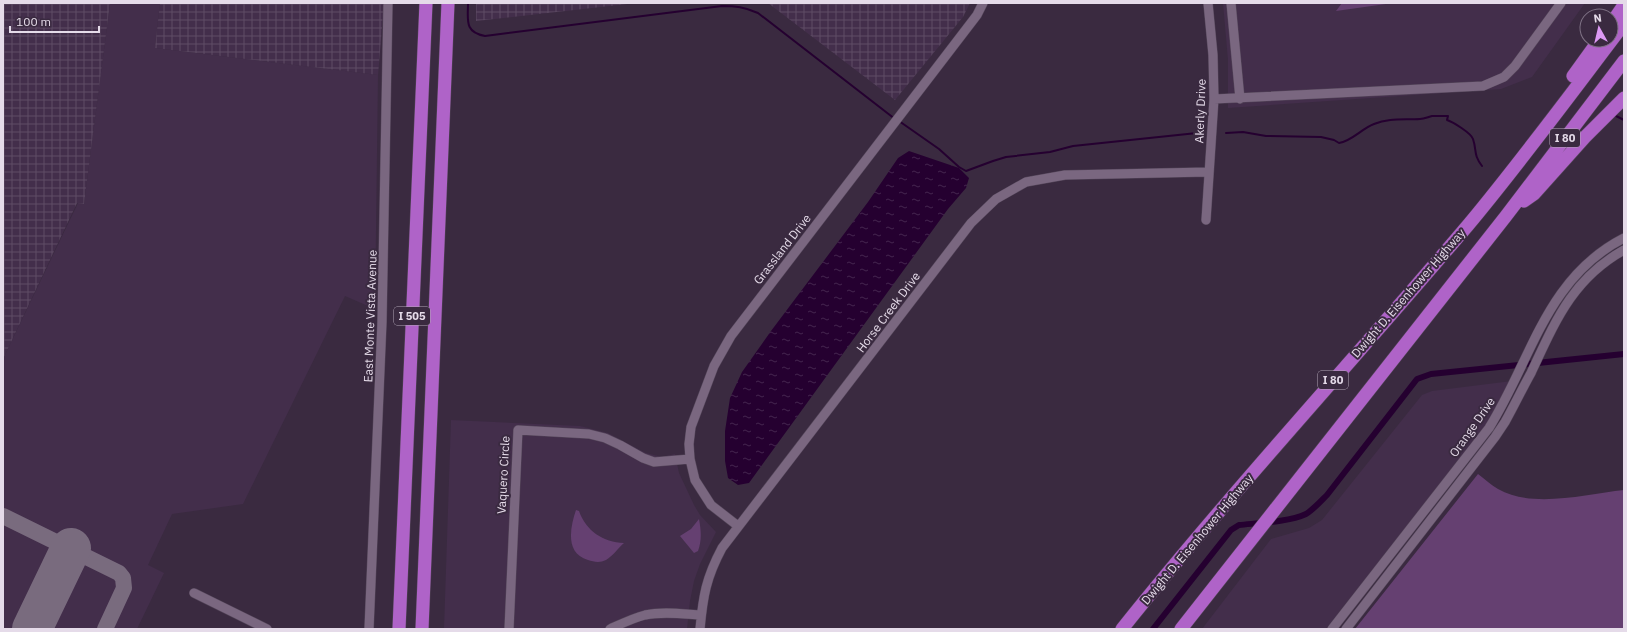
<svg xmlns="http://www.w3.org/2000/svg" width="1627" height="632" font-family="'IBM Plex Sans',sans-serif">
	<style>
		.built { fill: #432e4b }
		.industrial { fill: url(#industrial-grid) }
		.green { fill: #654071 }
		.water { fill: url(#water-ripples) }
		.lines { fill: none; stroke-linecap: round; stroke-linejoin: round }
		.stream { stroke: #250030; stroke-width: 2 }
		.canal { stroke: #250030; stroke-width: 6 }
		.taxiway { stroke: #796b7e; stroke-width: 16 }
		.runway { stroke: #796b7e; stroke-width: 40 }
		.minor-casing { stroke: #544659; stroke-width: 10 }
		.highway-casing { stroke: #544659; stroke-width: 14 }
		.minor { stroke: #7a6780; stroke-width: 9 }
		.highway { stroke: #af63c8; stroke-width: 13 }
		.labels { text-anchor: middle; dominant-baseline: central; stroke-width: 4; stroke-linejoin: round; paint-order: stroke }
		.shield { fill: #3a2a40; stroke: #b2a6b6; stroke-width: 1 }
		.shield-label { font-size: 11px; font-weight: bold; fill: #e5dbe9 }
		.street-label { font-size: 12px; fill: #e5dbe9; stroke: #3a2a40 }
	</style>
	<defs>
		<pattern id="industrial-grid" width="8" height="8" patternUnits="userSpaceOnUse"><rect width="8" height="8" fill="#432e4b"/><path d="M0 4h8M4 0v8" fill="none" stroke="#5e4c65"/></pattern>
		<pattern id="water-ripples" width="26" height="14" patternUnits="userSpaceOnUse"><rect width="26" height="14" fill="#250030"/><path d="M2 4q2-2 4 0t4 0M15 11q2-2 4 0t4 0" fill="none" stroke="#44254e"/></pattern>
	</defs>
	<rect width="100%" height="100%" fill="#3a2a40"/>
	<!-- built -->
	<path class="built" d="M110,3H160L155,48L378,75L375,309L345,296L243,504L172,514L148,565L164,573L137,629H3V359L78,203L84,204Z
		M1223,3H1585L1532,77L1501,89L1228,108V60Z
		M1512,381L1503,404L1326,629H1202L1271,539L1309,528L1322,520L1422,395L1432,391Z
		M451,420L580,426L608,433L646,453L662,457L675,454L679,473L694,505L700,515L716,532L700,564L694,581L690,601L687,629H444Z"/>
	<!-- industrial -->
	<path class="industrial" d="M3,3H110L84,204L77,203L3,359Z
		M160,3H384L378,75L155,48Z
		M476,3H636L476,21Z
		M768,3H970L963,17L895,100Z"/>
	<!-- green -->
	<path class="green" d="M1342,3H1393L1336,11Z
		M1478,474C1485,479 1491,485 1498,489C1533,509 1586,494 1624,490V629H1355Z
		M576,510L579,511C586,531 603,542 624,543C618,548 613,556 606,560C600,563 594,562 588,560C565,553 570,528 576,510Z
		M699,519C701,530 702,540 698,551L694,553L680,536L691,529Z"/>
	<!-- water -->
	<path class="water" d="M909,151L959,168L969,178L966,188L948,209L749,483L738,485L728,478L725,461V431L730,398L742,372L771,331L868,202L898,158Z"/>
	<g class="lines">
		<!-- stream -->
		<path class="stream" d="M468,3C468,20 464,32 485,36L722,6C735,6 745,7 758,13L895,119
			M1616,116L1624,120
			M899,121L939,149L959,167L966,171L993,161L1006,157L1050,152L1073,146L1197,133
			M1226,133L1243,132L1266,136L1321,137L1334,140L1339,143C1352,141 1361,129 1374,124C1389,118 1403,120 1420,119C1424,119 1428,117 1432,116C1437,116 1443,116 1448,116L1447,120C1453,122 1471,133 1473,139C1477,151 1473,154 1482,166"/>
		<!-- canal -->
		<path class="canal" d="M1153,629L1231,530L1239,525C1258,523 1289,522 1306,514C1314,509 1321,501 1327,495L1417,379L1431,374L1624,354"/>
		<!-- taxiway -->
		<path class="taxiway" d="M3,516L119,573L123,578L124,588L105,629"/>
		<!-- runway -->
		<path class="runway" d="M32,629L71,548"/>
		<!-- minor casing -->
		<g class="minor-casing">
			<path id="minor" d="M1231,3L1240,99
				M1214,99L1483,86L1504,77L1515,66L1561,3
				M1206,220L1214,99L1213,55L1208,3
				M738,526L711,505L695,480L690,459L689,444L691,427L714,366L731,336L977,15L983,3
				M194,593L267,629
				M369,629L382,322L388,3
				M509,629L518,430L589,434L605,438L620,445L643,458L654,462L690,459
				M610,629C621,624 633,618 645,615C663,611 683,614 701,615
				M700,629C703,596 706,578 722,548L971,223L996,199L1026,182L1065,175L1208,172
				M1332,629L1489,428C1532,359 1546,278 1624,238
				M1346,629L1495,437L1505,422C1514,406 1522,389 1531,373C1555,322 1572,279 1624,250"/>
		</g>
		<!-- highway casing -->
		<g class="highway-casing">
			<path id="highway" d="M1611,24L1624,5
				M1573,76L1599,40
				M1524,201L1534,194L1585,137L1624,98
				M399,629L426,3
				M422,629L448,3
				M1122,629C1233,490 1354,360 1469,224C1523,159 1573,91 1624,24
				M1181,629L1506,216L1624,61"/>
		</g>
		<!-- minor -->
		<use href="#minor" class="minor"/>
		<!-- highway -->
		<use href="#highway" class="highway"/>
	</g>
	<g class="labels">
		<!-- shield labels -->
		<g class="shield">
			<rect x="1550" y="129" width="30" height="18" rx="3"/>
			<rect x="394" y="307" width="36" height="18" rx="3"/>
			<rect x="1318" y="371" width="30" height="18" rx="3"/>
		</g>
		<g class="shield-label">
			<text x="1565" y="138">I 80</text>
			<text x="412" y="316">I 505</text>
			<text x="1333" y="380">I 80</text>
		</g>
		<!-- street labels -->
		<g class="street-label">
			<text transform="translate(1200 111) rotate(-88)">Akerly Drive</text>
			<text transform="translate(782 249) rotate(-52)">Grassland Drive</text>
			<text transform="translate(1408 293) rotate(-49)">Dwight D. Eisenhower Highway</text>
			<text transform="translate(888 312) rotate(-53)">Horse Creek Drive</text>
			<text transform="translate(370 316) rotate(-88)">East Monte Vista Avenue</text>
			<text transform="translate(1472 427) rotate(-55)">Orange Drive</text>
			<text transform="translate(503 475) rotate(-87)">Vaquero Circle</text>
			<text transform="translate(1197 539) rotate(-50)">Dwight D. Eisenhower Highway</text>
		</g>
	</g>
	<!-- border -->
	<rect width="1627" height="632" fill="none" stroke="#e5dbe9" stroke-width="8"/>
	<!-- north arrow -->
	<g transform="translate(1599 28) rotate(352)"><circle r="19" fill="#3a2a40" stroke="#7e7184"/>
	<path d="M0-3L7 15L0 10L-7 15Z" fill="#dc99f4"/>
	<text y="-6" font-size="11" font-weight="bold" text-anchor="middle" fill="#e5dbe9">N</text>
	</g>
	<!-- scale -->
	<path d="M10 26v6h89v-6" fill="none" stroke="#e5dbe9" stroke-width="2"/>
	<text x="16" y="26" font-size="12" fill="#e5dbe9" stroke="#3a2a40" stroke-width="3" paint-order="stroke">100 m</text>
</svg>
